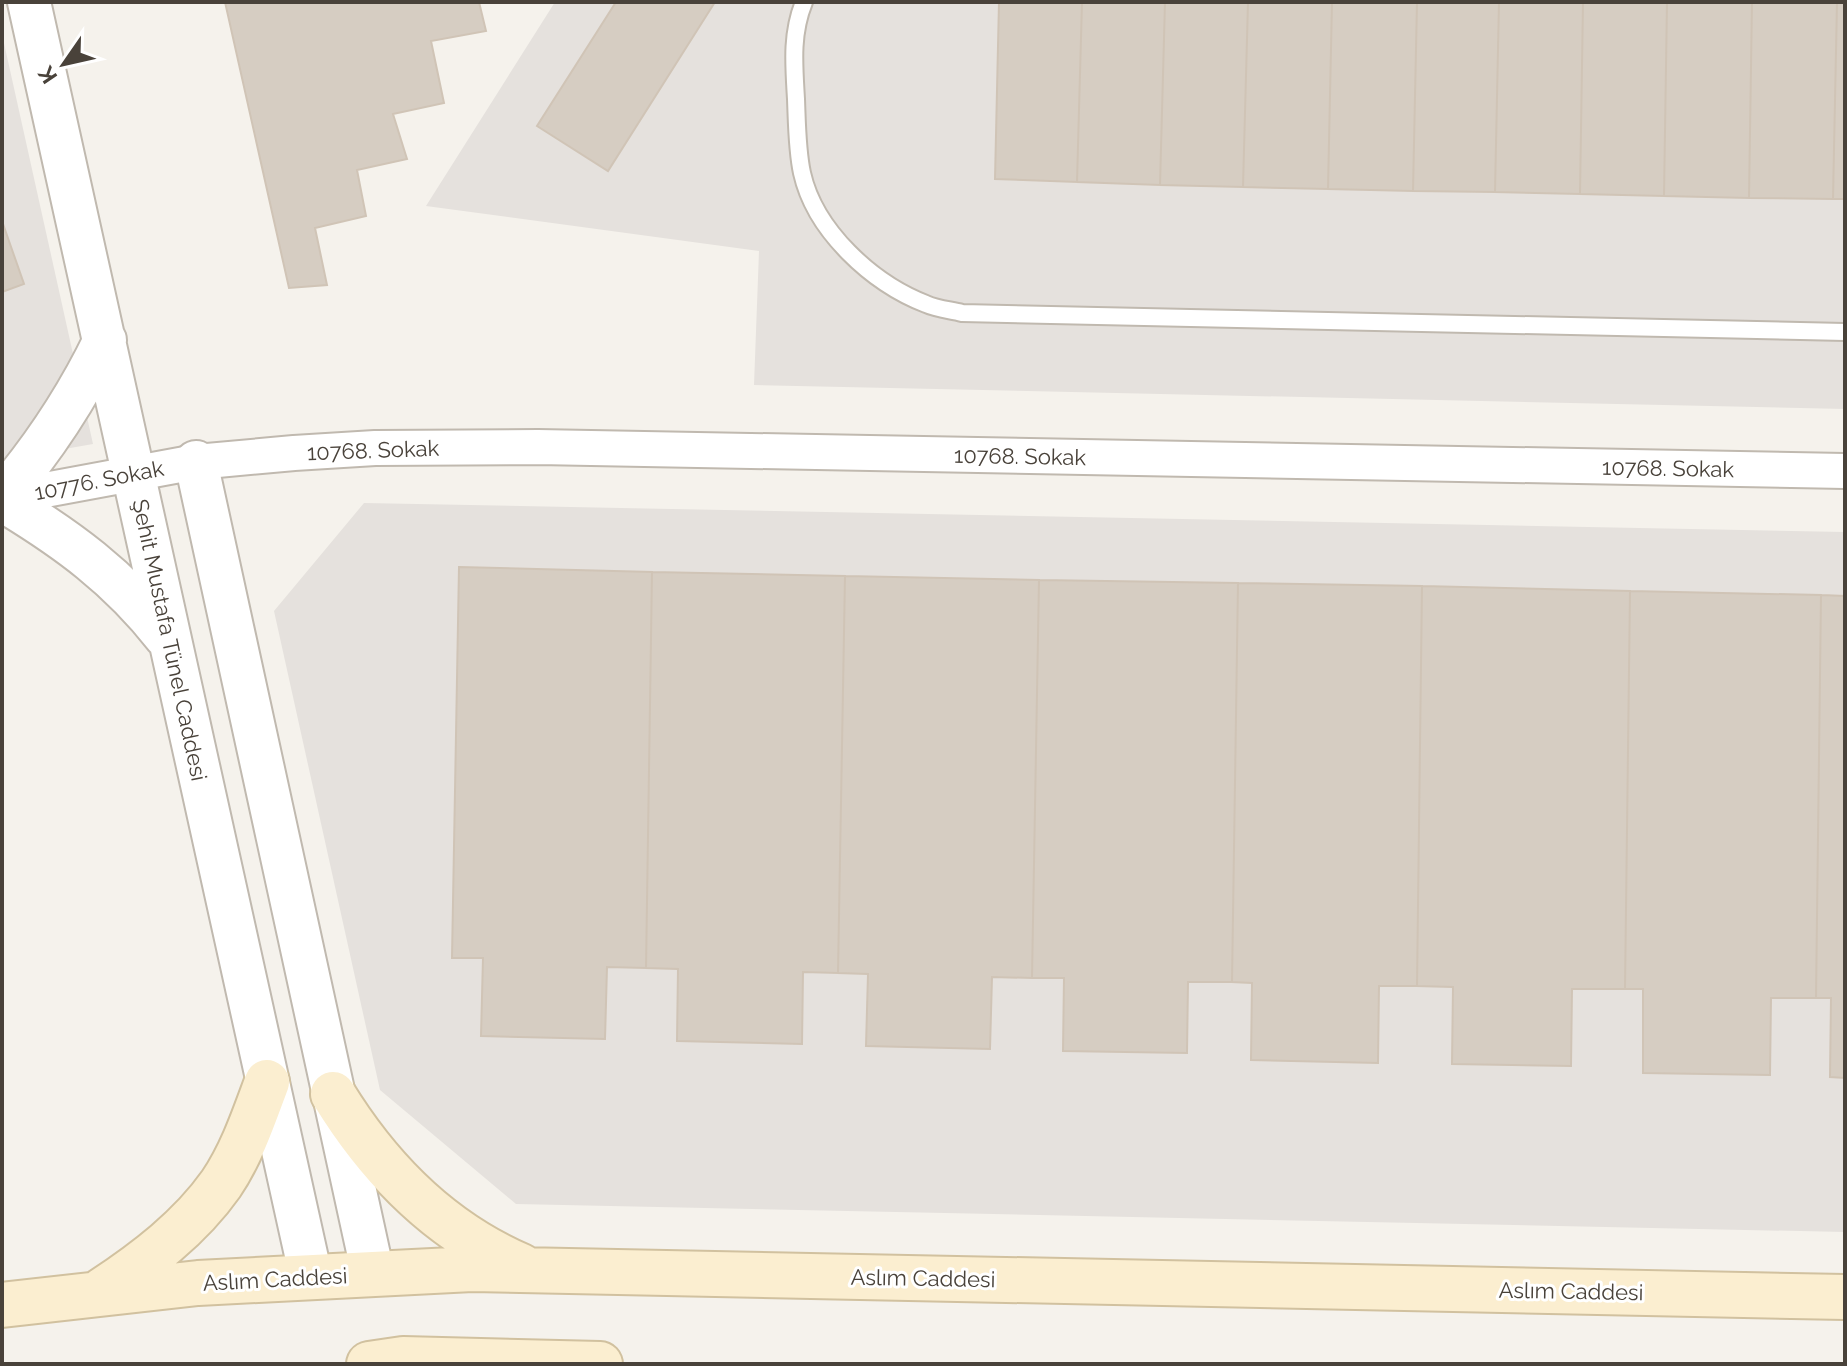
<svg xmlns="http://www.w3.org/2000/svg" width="1847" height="1366" font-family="Raleway,sans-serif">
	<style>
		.industrial { fill: #e5e1dd }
		.building { fill: #d6cdc2; stroke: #d0c4b6; stroke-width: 2 }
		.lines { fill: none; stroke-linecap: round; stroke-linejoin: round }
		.service-casing { stroke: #c0b9af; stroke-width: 20 }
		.minor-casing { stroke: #c0b9af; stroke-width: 38 }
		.tertiary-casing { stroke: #c0b9af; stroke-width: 46 }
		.secondary-casing { stroke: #d1c19f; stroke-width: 48 }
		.service { stroke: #fff; stroke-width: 16 }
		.minor { stroke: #fff; stroke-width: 34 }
		.tertiary { stroke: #fff; stroke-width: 42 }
		.secondary { stroke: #fbeed0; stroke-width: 44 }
		.labels { text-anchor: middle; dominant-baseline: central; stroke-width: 6; stroke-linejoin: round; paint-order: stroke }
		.street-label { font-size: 22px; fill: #49423a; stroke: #fff }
	</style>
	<rect width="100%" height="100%" fill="#f5f2ec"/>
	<!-- industrial -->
	<path class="industrial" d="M555,2H1845V409L754,385L759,251L426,206Z
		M2,34L93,444L2,460Z
		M364,503L1845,532V1232L516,1204L380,1090L274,611Z"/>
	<!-- building -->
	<path class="building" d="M225,2H479L486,31L431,41L444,103L393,114L407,159L357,170L366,216L315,228L327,285L289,288Z
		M616,2H715L608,171L537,126Z
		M999,2H1082L1077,182L995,179Z
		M1082,2H1165L1160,185L1077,182Z
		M1165,2H1248L1243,187L1160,185Z
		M1248,2H1332L1328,189L1243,187Z
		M1332,2H1417L1413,191L1328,189Z
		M1417,2H1499L1495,192L1413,191Z
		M1499,2H1583L1580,194L1495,192Z
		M1583,2H1667L1664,196L1580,194Z
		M1667,2H1752L1749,198L1664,196Z
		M1752,2H1837L1833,199L1749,198Z
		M1837,2H1845V199H1833Z
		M2,221L24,284L2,292Z
		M459,567L652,572L646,968L607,967L605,1039L481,1036L483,958H452Z
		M652,572L845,576L838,973L803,972L802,1044L677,1041L678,969L646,968Z
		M845,576L1039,580L1032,978L992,977L990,1049L866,1046L868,974L838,973Z
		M1039,580L1238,583L1232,982H1188L1187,1053L1063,1051L1064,978H1032Z
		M1238,583L1422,586L1417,986H1379L1378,1063L1251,1060L1252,983L1232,982Z
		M1422,586L1630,591L1625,989H1572L1571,1066L1452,1064L1453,987L1417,986Z
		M1630,591L1821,595L1816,998H1771L1770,1075L1643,1073V989H1625Z
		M1821,595L1845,596V1078L1830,1077L1831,998H1816Z"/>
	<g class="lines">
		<!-- service casing -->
		<g class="service-casing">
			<path id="service" d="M804,2C791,34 794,65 796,99C797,124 797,150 802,173C815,231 872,283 926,304C937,309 950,310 962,313L1845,332"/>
		</g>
		<!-- minor casing -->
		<g class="minor-casing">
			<path id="minor" d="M2,498L196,462L294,453L375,448L538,447L1845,471"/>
		</g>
		<!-- tertiary casing -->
		<g class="tertiary-casing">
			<path id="tertiary" d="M29,2L311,1277
				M196,462L373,1274
				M2,497C44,448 77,398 105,340
				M2,500C67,539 119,577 166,637"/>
		</g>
		<!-- secondary casing -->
		<g class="secondary-casing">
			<path id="secondary" d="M333,1094C379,1169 440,1231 521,1266
				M101,1291C145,1262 190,1228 221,1184C242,1153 254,1117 267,1082
				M2,1305L198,1283L472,1269L1845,1297
				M369,1364L403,1359L600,1364"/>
		</g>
		<!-- service -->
		<use href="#service" class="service"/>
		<!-- minor -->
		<use href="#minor" class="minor"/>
		<!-- tertiary -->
		<use href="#tertiary" class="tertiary"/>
		<!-- secondary -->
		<use href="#secondary" class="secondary"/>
	</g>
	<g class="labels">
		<!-- street labels -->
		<g class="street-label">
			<text transform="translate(373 450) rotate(-2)">10768. Sokak</text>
			<text transform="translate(1020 456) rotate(1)">10768. Sokak</text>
			<text transform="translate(1668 468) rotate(1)">10768. Sokak</text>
			<text transform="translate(99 480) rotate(-11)">10776. Sokak</text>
			<text transform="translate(170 640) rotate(78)">Şehit Mustafa Tünel Caddesi</text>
			<text transform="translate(923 1278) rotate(1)">Aslım Caddesi</text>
			<text transform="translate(275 1279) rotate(-3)">Aslım Caddesi</text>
			<text transform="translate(1571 1291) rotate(1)">Aslım Caddesi</text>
		</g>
	</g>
	<!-- border -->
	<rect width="1847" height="1366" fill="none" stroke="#49423a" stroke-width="8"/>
	<!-- north arrow -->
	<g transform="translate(64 64) rotate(236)" stroke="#ffffff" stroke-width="6" paint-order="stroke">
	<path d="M0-6L14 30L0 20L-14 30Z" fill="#49423a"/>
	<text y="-12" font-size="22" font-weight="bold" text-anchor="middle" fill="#49423a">K</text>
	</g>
</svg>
